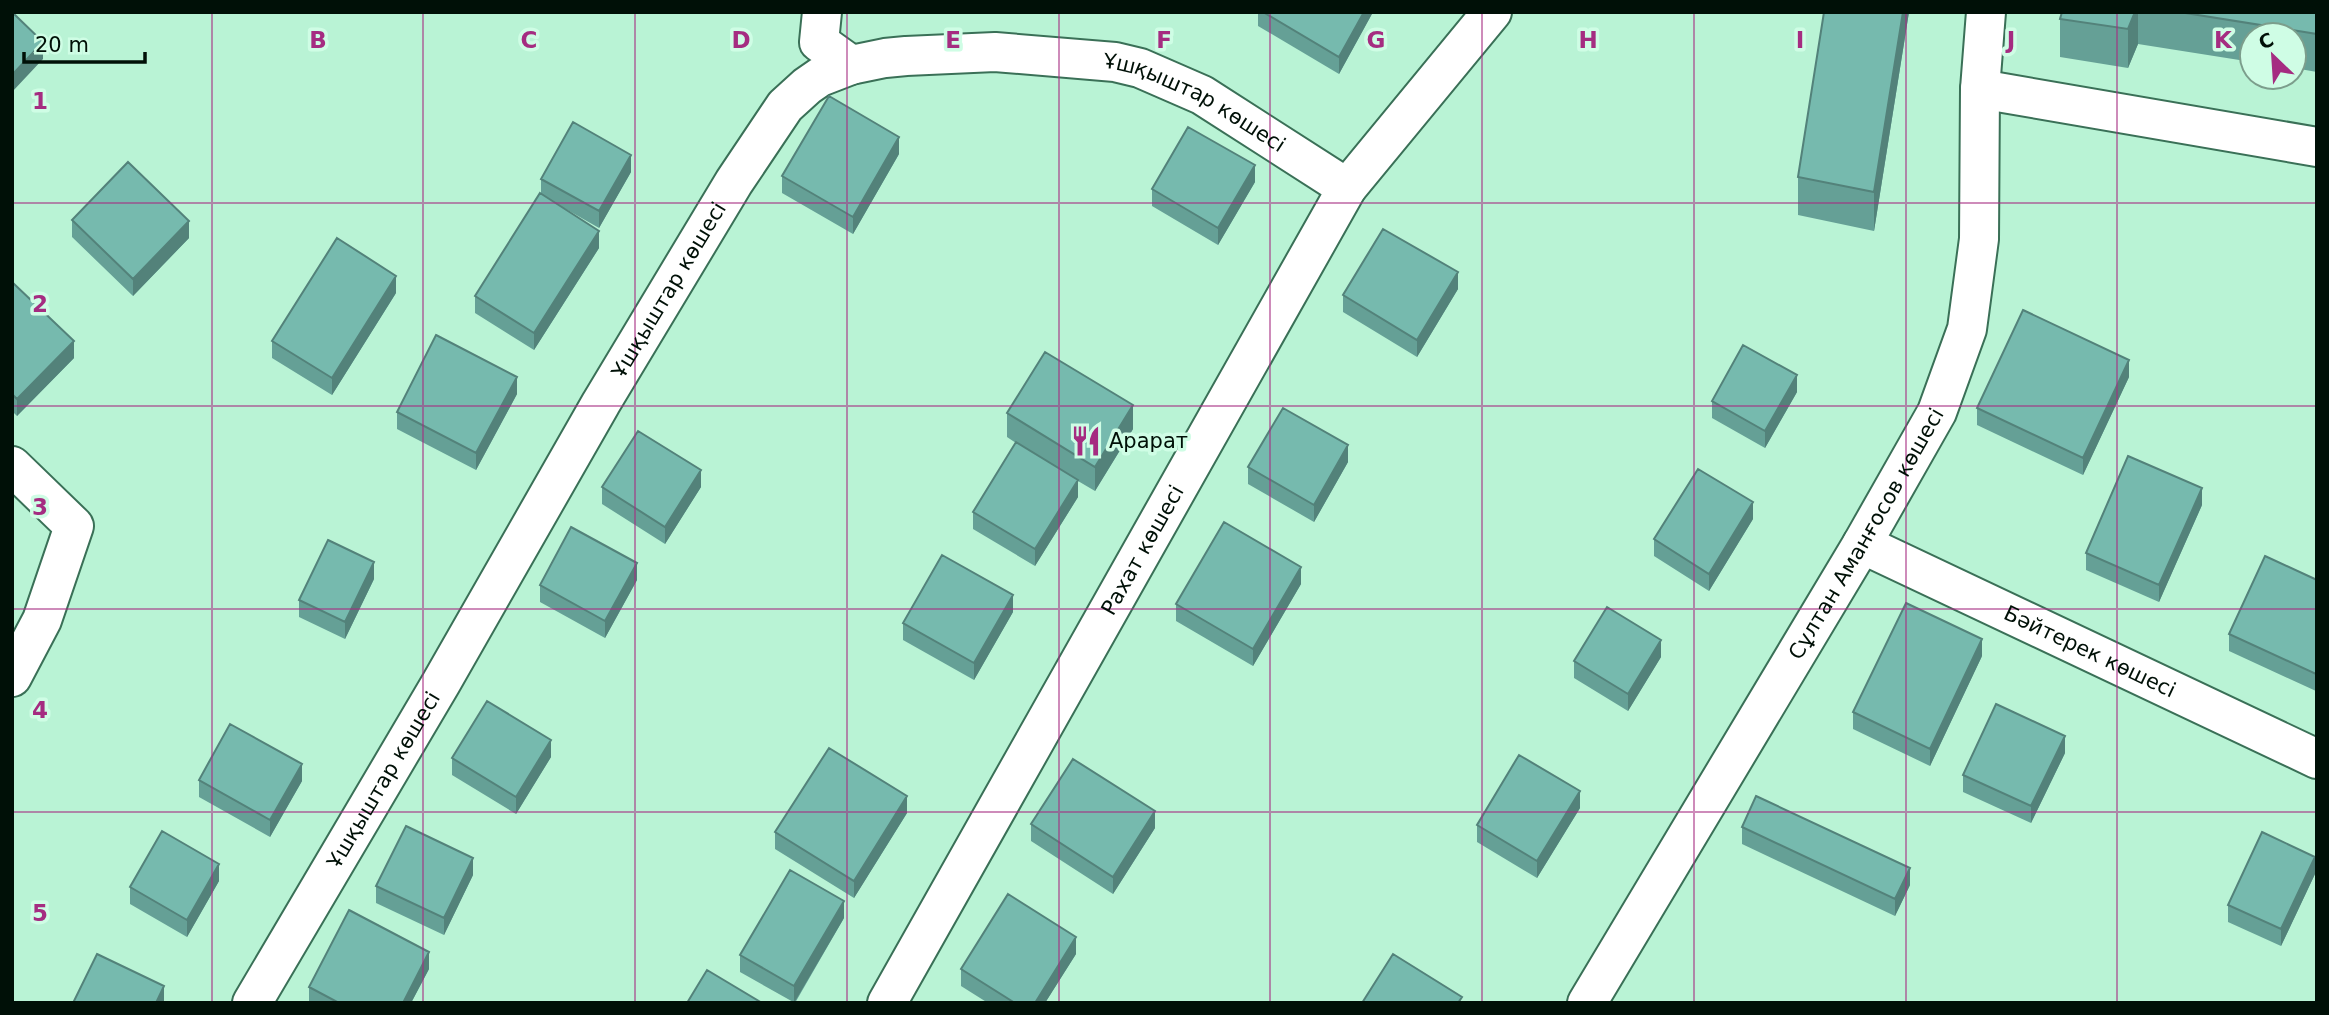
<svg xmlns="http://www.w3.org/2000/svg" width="2329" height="1015" font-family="'DejaVu Sans',sans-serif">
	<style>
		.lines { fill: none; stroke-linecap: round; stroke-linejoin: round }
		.minor-casing { stroke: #3a7057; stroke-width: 42 }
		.minor { stroke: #fff; stroke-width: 38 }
		.wall { fill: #65a096 }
		.shaded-wall { fill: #53827a }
		.building { fill: #76baae; stroke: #53827a; stroke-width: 2 }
		.grid { fill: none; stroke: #a52c81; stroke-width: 2; stroke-opacity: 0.55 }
		.labels { text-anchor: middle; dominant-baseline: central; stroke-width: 7; stroke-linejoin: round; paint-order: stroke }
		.street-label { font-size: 21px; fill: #001007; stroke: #cffde5 }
		.poi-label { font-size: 21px; fill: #001007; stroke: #cffde5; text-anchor: start }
		.grid-label { font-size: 23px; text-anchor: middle; font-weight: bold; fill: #a52c81; stroke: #cffde5; stroke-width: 7; stroke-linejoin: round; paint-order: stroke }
	</style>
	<rect width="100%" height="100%" fill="#b9f3d5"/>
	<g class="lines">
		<!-- minor casing -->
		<g class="minor-casing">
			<g id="minor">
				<path d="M822,12L819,42L851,65"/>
				<path d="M1980,89L2317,147"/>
				<path d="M12,466L74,526L42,620L12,677"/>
				<path id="s1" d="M1862,544L2317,759"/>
				<path id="s2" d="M252,1003L441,683L601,403L734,182L785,106L807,86L820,77L851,65L885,58L906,56L995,52L1115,62L1140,68L1202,95L1347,188"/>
				<path id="s3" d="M887,1003L1347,188L1492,12"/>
				<path id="s4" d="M1587,1003L1862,544L1937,412L1967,329L1979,239L1980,89L1986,12"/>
			</g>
		</g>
		<!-- minor -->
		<use href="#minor" class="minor"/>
	</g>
	<!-- wall -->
	<path class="wall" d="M1258,12H1373L1339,74L1258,26Z
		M1909,12L1874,231L1798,215V177Z
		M2062,12H2317V72L2294,68V35H2252V62L2138,44L2128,68L2060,57V19Z
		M899,154L853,234L782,193V176Z
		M631,172L599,228L564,208L599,248L534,350L475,313V296L541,194V179Z
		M1255,182L1218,245L1152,206V189Z
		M72,220L189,238L133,296L72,237Z
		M13,282L74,358L17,416L12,411Z
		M1458,289L1417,357L1343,312V295Z
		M396,293L332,395L272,358V341Z
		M2129,377L2083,475L1977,425V408Z
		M1797,392L1765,448L1712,418V401Z
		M517,394L476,470L397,429V412Z
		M1007,413L1133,429L1095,491L1078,481V497L1035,566L973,529V512L1016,443L1007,437Z
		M1348,462L1314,522L1248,484V467Z
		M602,487H701L665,544L602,504Z
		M2202,505L2159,602L2086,570V553Z
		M1753,519L1709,591L1654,556V539Z
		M374,579L345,639L299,617V600Z
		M637,580L605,638L540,602V585Z
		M2317,580L2316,691L2229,651V634Z
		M1301,584L1253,666L1176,621V604Z
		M1013,612L974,680L903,640V623Z
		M1982,656L1930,766L1853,729V712Z
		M1661,657L1628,711L1574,678V661Z
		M2065,753L2031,823L1963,792V775Z
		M551,757L516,814L452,775V758Z
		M199,780L302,781L270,837L199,797Z
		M1580,808L1537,878L1477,842V825Z
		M907,813L854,898L775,849V832Z
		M1031,824L1155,828L1113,894L1031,841Z
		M1742,827L1910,885L1895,916L1742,844Z
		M2315,874L2281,946L2228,922V905Z
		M473,875L444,935L376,903V886Z
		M219,881L187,937L130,904V887Z
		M844,918L795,1003L740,972V955Z
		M1076,954L1045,1003H988L961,986V969Z
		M429,969L411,1003H309V987Z"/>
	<!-- shaded-wall -->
	<path class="shaded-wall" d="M1364,12H1373L1339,74V57Z
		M1903,12H1909L1874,231V192Z
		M2135,12H2138V44L2128,68V29Z
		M43,42V59L12,92V75Z
		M899,137V154L853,234V217Z
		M631,155V172L599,228V211Z
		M1255,165V182L1218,245V228Z
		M189,221V238L133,296V279Z
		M599,231V248L534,350V333Z
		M1458,272V289L1417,357V340Z
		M396,276V293L332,395V378Z
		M74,341V358L17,416V399Z
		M2129,360V377L2083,475V458Z
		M1797,375V392L1765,448V431Z
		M517,377V394L476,470V453Z
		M1133,405V429L1095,491V467Z
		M1348,445V462L1314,522V505Z
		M701,470V487L665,544V527Z
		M1078,480V497L1035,566V549Z
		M2202,488V505L2159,602V585Z
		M1753,502V519L1709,591V574Z
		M374,562V579L345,639V622Z
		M637,563V580L605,638V621Z
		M1301,567V584L1253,666V649Z
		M1013,595V612L974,680V663Z
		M1982,639V656L1930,766V749Z
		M1661,640V657L1628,711V694Z
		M2065,736V753L2031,823V806Z
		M551,740V757L516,814V797Z
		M302,764V781L270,837V820Z
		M1580,791V808L1537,878V861Z
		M907,796V813L854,898V881Z
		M1155,811V828L1113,894V877Z
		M2315,857V874L2281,946V929Z
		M473,858V875L444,935V918Z
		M219,864V881L187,937V920Z
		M1910,868V885L1895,916V899Z
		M844,901V918L794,1003V986Z
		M1076,937V954L1045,1003H1035Z
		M429,952V969L411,1003H403Z
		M164,986V1003H156Z"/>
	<!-- building -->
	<path class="building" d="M12,12L43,42L12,75Z
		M1263,12H1364L1339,57Z
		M1824,12H1903L1874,192L1798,177Z
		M2062,12H2135L2128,29L2060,19Z
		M2179,12H2317V34Z
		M829,96L899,137L853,217L782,176Z
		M573,122L631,155L599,211L541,179Z
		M1188,127L1255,165L1218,228L1152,189Z
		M128,162L189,221L133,279L72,220Z
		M540,193L599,231L534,333L475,296Z
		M1383,229L1458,272L1417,340L1343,295Z
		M337,238L396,276L332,378L272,341Z
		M12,282L74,341L17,399L12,394Z
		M2023,310L2129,360L2083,458L1977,408Z
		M436,335L517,377L476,453L397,412Z
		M1743,345L1797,375L1765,431L1712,401Z
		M1045,352L1133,405L1095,467L1007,413Z
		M1283,408L1348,445L1314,505L1248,467Z
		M638,431L701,470L665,527L602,487Z
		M1016,442L1078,480L1035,549L973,512Z
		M2128,456L2202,488L2159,585L2086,553Z
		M1698,469L1753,502L1709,574L1654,539Z
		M1224,522L1301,567L1253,649L1176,604Z
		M571,527L637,563L605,621L540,585Z
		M328,540L374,562L345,622L299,600Z
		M942,555L1013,595L974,663L903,623Z
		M2265,556L2317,580L2316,674L2229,634Z
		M1906,603L1982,639L1930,749L1853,712Z
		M1607,607L1661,640L1628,694L1574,661Z
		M487,701L551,740L516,797L452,758Z
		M1996,704L2065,736L2031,806L1963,775Z
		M230,724L302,764L270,820L199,780Z
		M829,748L907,796L854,881L775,832Z
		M1519,755L1580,791L1537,861L1477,825Z
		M1073,759L1155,811L1113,877L1031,824Z
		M1756,796L1910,868L1895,899L1742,827Z
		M406,826L473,858L444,918L376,886Z
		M162,831L219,864L187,920L130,887Z
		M2262,832L2315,857L2281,929L2228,905Z
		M790,870L844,901L794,986L740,955Z
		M1008,894L1076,937L1035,1003H1015L961,969Z
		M349,910L429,952L403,1003H339L309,987Z
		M97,954L164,986L156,1003H73Z
		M1393,954L1462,997L1458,1003H1362Z
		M707,970L762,1003H687Z"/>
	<!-- grid -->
	<path class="grid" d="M212,12V1003M423,12V1003M635,12V1003M847,12V1003M1059,12V1003M1270,12V1003M1482,12V1003M1694,12V1003M1906,12V1003M2117,12V1003M12,203H2317M12,406H2317M12,609H2317M12,812H2317"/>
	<!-- icons -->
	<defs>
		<g id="restaurant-bare" transform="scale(2.415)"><path d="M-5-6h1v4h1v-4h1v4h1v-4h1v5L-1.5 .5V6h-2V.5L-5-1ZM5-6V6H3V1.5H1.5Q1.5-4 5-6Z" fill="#a52c81" stroke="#cffde5" stroke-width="2.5" paint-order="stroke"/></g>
	</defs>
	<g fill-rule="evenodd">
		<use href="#restaurant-bare" x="1086" y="441"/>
	</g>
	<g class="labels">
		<!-- street labels -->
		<g class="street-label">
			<text stroke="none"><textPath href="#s2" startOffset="1477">Ұшқыштар көшесі</textPath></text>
			<text stroke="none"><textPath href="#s2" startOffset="826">Ұшқыштар көшесі</textPath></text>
			<text stroke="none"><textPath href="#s4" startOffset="546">Сұлтан Аманғосов көшесі</textPath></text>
			<text stroke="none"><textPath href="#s3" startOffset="520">Рахат көшесі</textPath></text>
			<text stroke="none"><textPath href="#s1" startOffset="252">Бәйтерек көшесі</textPath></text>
			<text stroke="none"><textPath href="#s2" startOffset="259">Ұшқыштар көшесі</textPath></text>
		</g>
		<!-- poi labels -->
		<g class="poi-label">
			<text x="1109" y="441">Арарат</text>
		</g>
	</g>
	<g class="grid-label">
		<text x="318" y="48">B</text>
		<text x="529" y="48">C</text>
		<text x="741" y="48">D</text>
		<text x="953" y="48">E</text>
		<text x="1164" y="48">F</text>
		<text x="1376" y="48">G</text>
		<text x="1588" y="48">H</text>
		<text x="1800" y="48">I</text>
		<text x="2011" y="48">J</text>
		<text x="2223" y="48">K</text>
		<text x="40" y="109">1</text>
		<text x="40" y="312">2</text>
		<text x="40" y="515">3</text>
		<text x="40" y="718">4</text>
		<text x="40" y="921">5</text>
	</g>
	<!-- border -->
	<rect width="2329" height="1015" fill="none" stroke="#001007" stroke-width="28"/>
	<!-- north arrow -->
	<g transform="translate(2273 56) rotate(335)"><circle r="33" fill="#cffde5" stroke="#7c9e8c" stroke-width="2"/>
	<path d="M0-5L12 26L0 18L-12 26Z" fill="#a52c81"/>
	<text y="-10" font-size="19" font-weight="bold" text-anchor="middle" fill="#001007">С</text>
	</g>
	<!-- scale -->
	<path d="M24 52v10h121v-10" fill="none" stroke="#001007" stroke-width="3.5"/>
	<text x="35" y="52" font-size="21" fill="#001007" stroke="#cffde5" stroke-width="5" paint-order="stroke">20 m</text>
</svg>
